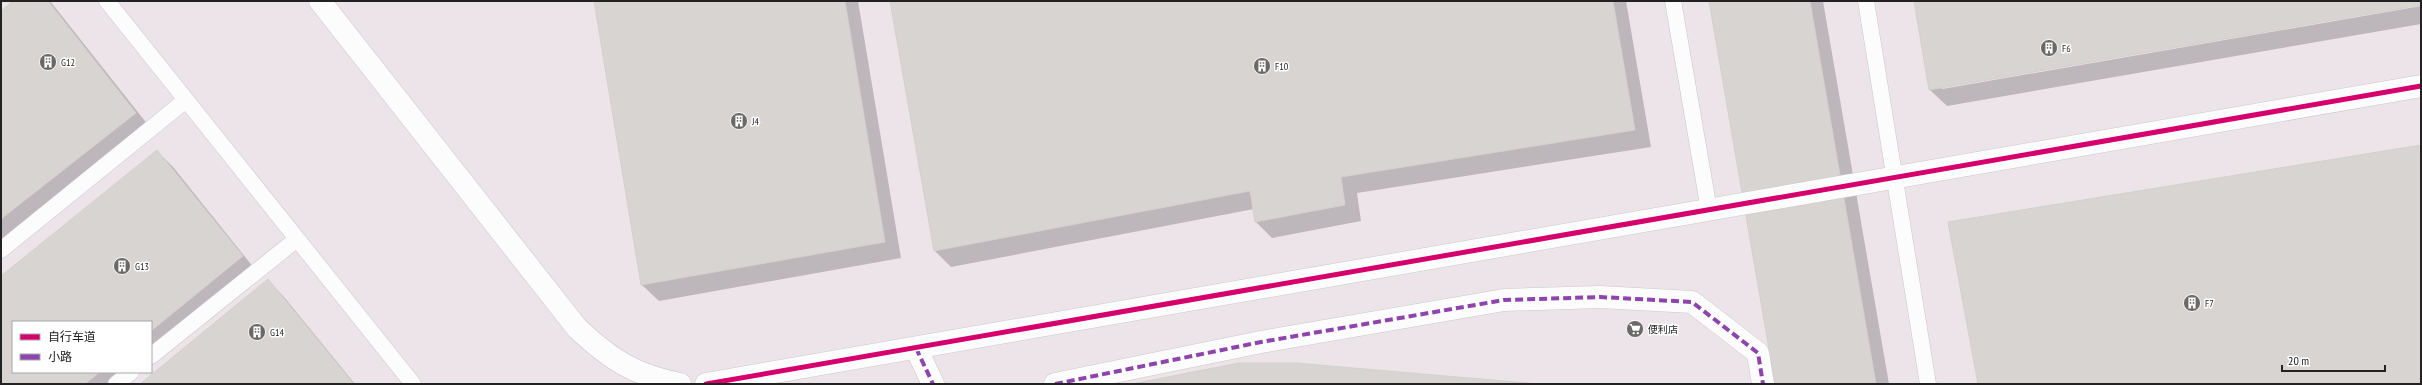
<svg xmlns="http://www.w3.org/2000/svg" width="2422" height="385" font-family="'PT Sans Narrow','Noto Sans SC',sans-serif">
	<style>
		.industrial { fill: #ede4e9; fill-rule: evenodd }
		.shadow { fill: #0003 }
		.building { fill: #d7d4d2; stroke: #d3d0cc }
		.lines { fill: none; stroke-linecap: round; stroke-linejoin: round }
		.service-casing { stroke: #c9c8c7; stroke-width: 17 }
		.minor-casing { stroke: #c9c8c7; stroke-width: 23 }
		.tertiary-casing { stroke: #c9c8c7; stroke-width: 23 }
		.service { stroke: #fdfcfc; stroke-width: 16 }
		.minor { stroke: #fdfcfc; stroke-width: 22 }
		.tertiary { stroke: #fdfcfc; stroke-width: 22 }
		.quiet { stroke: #8e44ad; stroke-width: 4; stroke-dasharray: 8 4; stroke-linecap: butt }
		.cycleway-casing { stroke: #fff; stroke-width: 8 }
		.cycleway { stroke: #d6006c; stroke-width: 5 }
		.labels { text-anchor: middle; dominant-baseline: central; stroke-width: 3; stroke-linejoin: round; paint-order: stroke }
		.poi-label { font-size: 10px; fill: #222; stroke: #fff; text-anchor: start }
	</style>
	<rect width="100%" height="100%" fill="#f0eeeb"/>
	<!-- industrial -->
	<path class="industrial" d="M1,1H2421V384H1ZM13,322H151V372H13Z"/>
	<!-- shadow -->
	<path class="shadow" d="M15,1H50L152,130L1,248V12Z
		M595,1H858L901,258L659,301L642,285Z
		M891,1H1626L1651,147L1357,193L1361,221L1272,238L1256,222L1254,209L951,267L935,251Z
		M1710,1H1823L1889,384H1776Z
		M1915,1H2421V4L1942,87V89L2421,6V24L1947,106L1930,90Z
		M157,151L173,167L258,273L151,360V322H13V372H136L122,384H1V277Z
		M268,280L284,297L355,384H142Z"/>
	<!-- building -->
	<path class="building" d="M13,1H48L136,113L1,219V11Z
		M594,1H845L885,242L641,285Z
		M890,1H1613L1635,130L1341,177L1345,205L1255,222L1250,191L934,251Z
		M1709,1H1810L1876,384H1775Z
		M1914,1H2421V5L1929,90Z
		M2421,145V384H1978L1948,222Z
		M157,150L243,256L151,331V322H13V372H100L85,384H1V276Z
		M268,279L354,384H140Z
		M1239,363H1296L1538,384H1132Z"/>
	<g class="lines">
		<!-- service casing -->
		<g class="service-casing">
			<path id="service" d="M107,1L413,384
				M1673,1L1709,210
				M1866,1L1928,384
				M1,250L186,100
				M151,356L297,239
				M116,384L131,372"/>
		</g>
		<!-- minor casing -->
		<g class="minor-casing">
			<path id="minor" d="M916,348L933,384
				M1055,384L1261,342L1504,300L1600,297L1692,302L1758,353L1763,384"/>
		</g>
		<!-- tertiary casing -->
		<g class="tertiary-casing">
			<path id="tertiary" d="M320,1L577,328C610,359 634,375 680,384
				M706,384L2421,86"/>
		</g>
		<!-- service -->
		<use href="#service" class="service"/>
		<!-- minor -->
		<use href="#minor" class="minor"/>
		<!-- tertiary -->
		<use href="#tertiary" class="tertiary"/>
		<!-- quiet -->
		<path class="quiet" d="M916,348L933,384
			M1055,384L1261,342L1504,300L1600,297L1692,302L1758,353L1763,384"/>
		<!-- cycleway casing -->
		<g class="cycleway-casing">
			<path id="cycleway" d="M706,384L2421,86"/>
		</g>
		<!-- cycleway -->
		<use href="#cycleway" class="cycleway"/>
	</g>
	<!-- icons -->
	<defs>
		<g id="building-disc" transform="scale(0.9)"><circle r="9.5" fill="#6a6968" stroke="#fff"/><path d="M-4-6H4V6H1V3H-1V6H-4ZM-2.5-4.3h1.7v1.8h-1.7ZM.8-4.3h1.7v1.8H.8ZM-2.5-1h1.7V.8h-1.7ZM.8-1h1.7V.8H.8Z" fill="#fff"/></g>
		<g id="supermarket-disc" transform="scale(0.9)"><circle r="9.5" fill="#6a6968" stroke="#fff"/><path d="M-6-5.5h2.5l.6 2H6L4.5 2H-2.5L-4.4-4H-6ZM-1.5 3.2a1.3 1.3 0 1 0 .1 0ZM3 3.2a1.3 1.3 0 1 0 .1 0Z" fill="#fff"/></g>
	</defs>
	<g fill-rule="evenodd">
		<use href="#building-disc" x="2049" y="48"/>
		<use href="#building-disc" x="48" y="62"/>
		<use href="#building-disc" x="1262" y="66"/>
		<use href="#building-disc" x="739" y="121"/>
		<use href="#building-disc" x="122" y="266"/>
		<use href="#building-disc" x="2192" y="303"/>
		<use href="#supermarket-disc" x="1635" y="329"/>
		<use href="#building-disc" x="257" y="332"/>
	</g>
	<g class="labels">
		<!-- poi labels -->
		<g class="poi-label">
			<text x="2062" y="48">F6</text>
			<text x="61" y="62">G12</text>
			<text x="1275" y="66">F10</text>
			<text x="752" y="121">J4</text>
			<text x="135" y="266">G13</text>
			<text x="2205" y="303">F7</text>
			<text x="1648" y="329">便利店</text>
			<text x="270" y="332">G14</text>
		</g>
	</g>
	<!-- border -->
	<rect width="2422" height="385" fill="none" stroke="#222222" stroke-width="4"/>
	<!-- legend -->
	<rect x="12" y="321" width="140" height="52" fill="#ffffff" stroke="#a7a7a7"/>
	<rect x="20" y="334" width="20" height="6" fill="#d6006c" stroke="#a7a7a7"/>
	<text x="48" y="341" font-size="12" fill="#222222">自行车道</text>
	<rect x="20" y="354" width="20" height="6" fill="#8e44ad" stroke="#a7a7a7"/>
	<text x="48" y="361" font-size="12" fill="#222222">小路</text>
	<!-- scale -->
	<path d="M2282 365v6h103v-6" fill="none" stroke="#222222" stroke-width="2"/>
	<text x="2288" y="365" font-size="12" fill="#222222" stroke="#ffffff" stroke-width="3" paint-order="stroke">20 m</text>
</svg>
